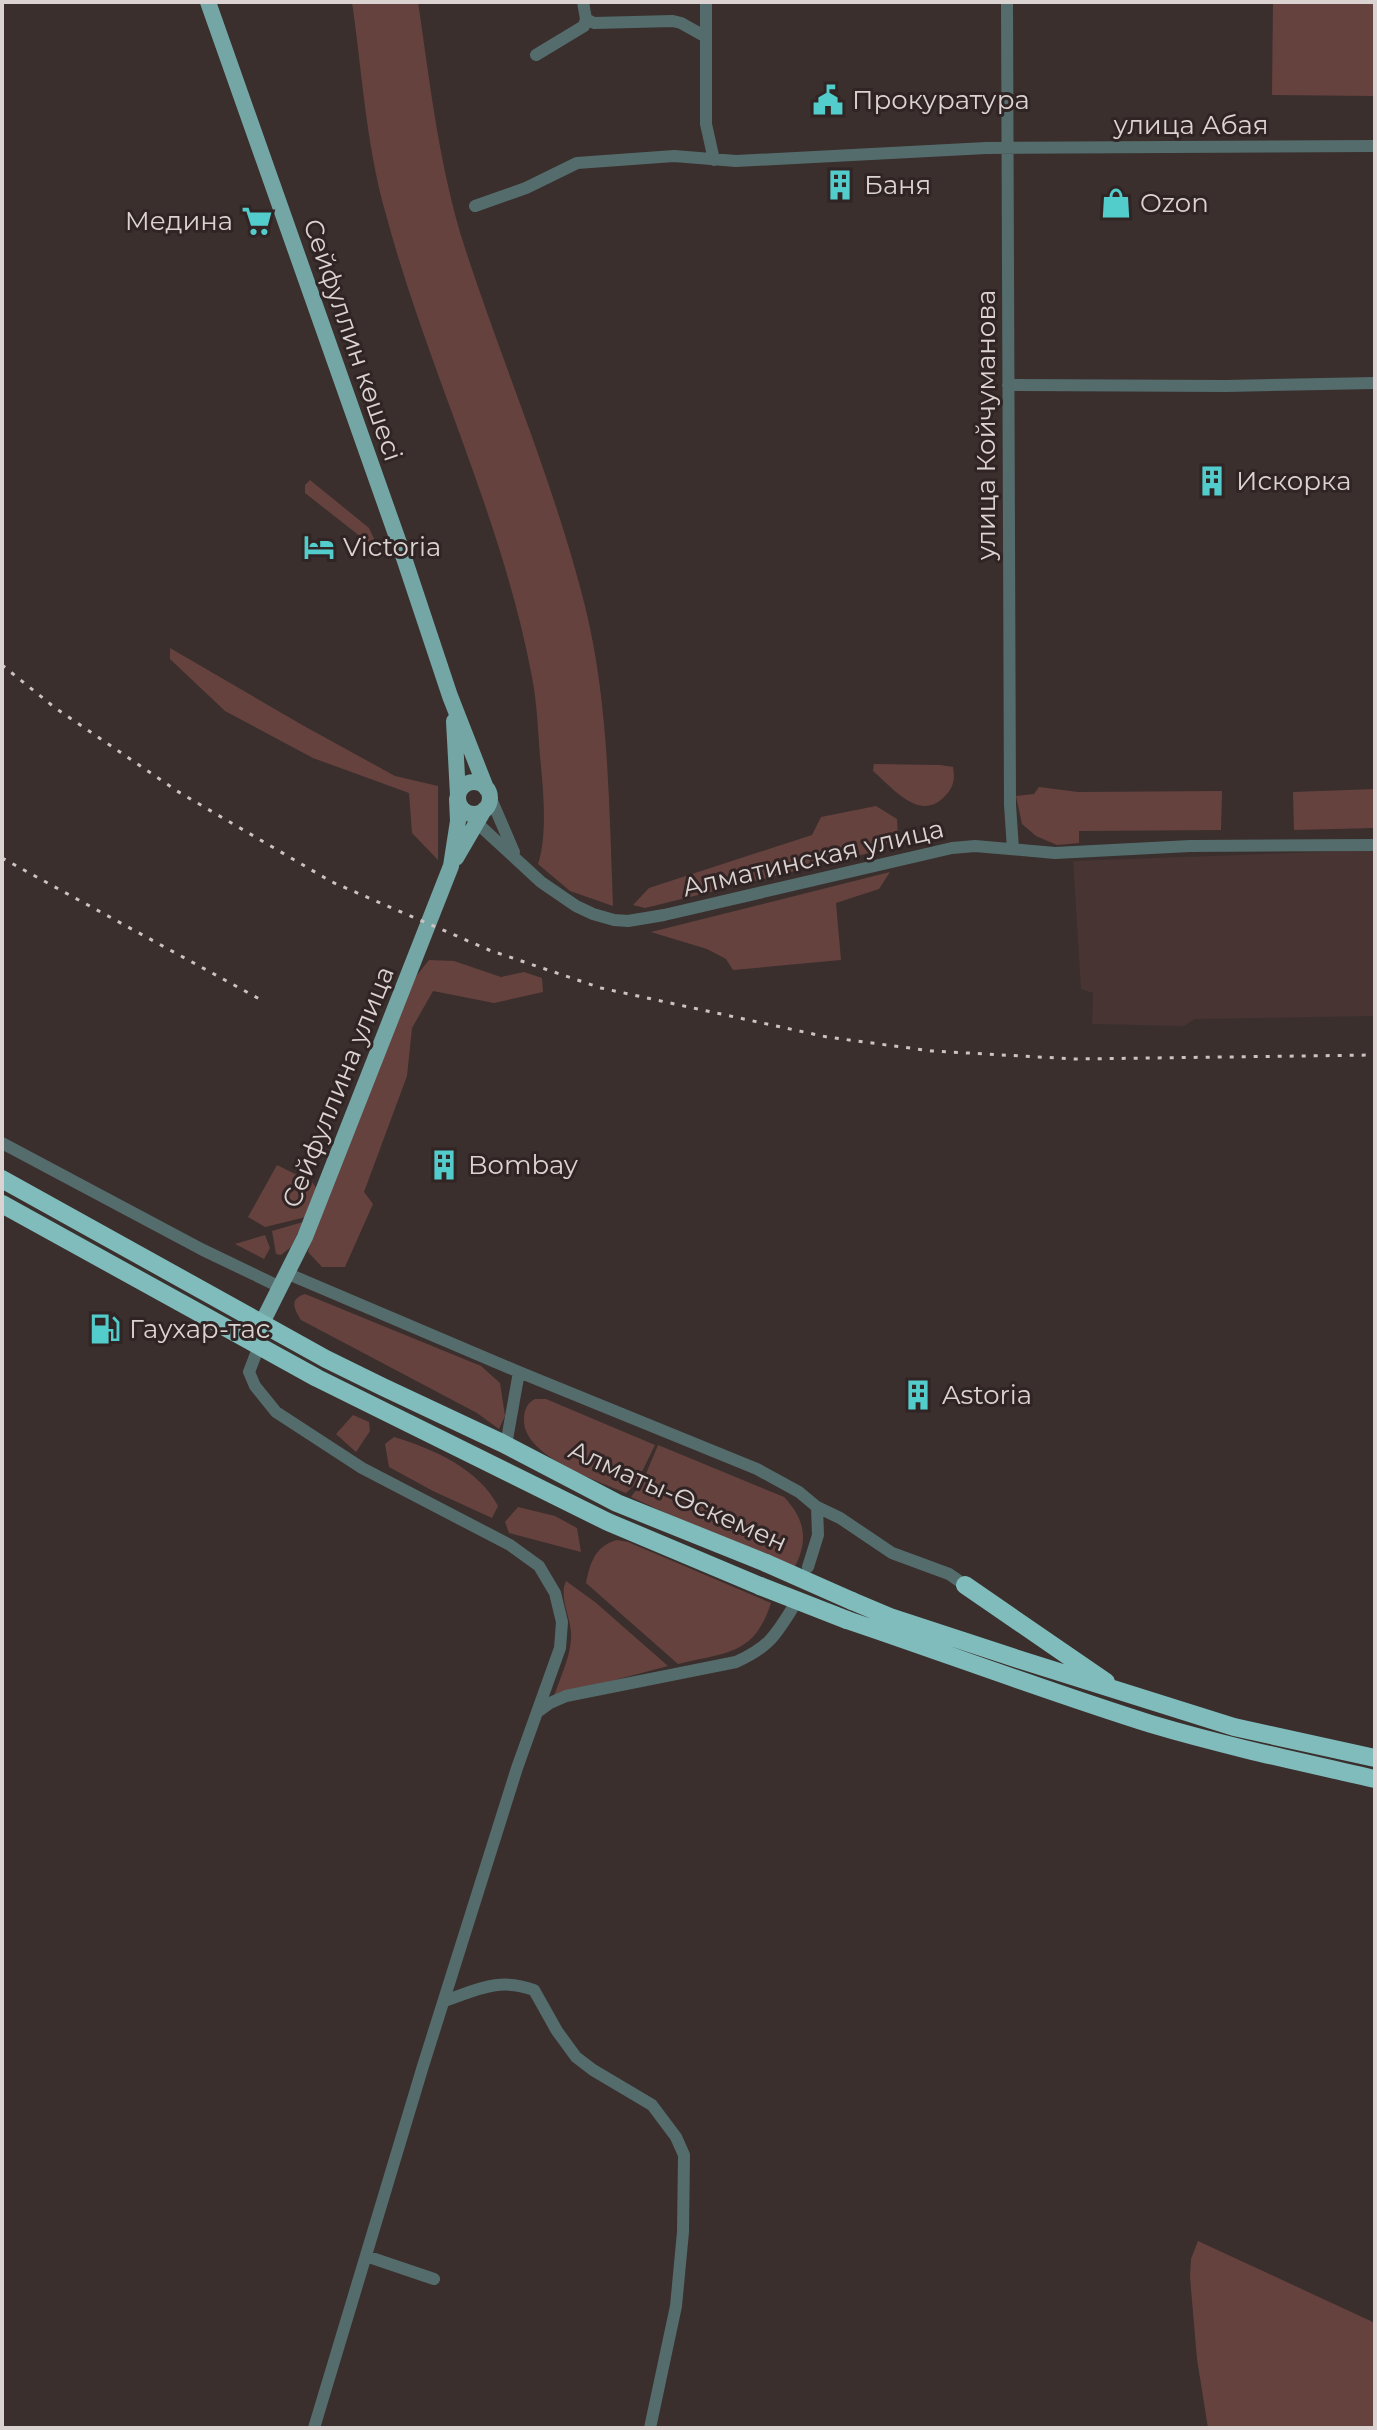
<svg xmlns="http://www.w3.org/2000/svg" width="1377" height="2430" font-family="Montserrat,sans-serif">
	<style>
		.built { fill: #473433 }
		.green { fill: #66423f }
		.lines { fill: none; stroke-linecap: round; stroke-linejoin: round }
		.minor { stroke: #546c6c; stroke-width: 12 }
		.major { stroke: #73a6a5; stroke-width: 16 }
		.highway { stroke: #7fbcbb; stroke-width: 18 }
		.rail { stroke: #cbc2c1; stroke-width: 3; stroke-dasharray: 4 8; stroke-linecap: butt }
		.highway-bridge { stroke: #7fbcbb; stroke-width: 18 }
		.labels { text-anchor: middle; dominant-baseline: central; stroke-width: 6; stroke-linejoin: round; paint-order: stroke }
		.poi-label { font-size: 26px; fill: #dbd3d2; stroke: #302524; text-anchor: start }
		.street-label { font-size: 26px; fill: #dbd3d2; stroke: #302524 }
	</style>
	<rect width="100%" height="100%" fill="#3a2f2d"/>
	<!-- built -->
	<path class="built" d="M1375,850V1016L1195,1019L1184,1026L1092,1024L1093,993L1081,989L1073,861Z"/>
	<!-- green -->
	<path class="green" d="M352,2H418C430,83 439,166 464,245C503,366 554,482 585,606C609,703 609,806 613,906L570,891L538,864C548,834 543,787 540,756C538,730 537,703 532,677C502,516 427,369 385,211C366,143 362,71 352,2Z
		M1273,2L1375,3V96L1272,95Z
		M310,480L369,528L377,545L375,548L305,493V485Z
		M170,648L304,726L395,776L438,786V860L412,833L409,793L313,758L225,711L170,659Z
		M874,764L940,765L953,767C955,779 954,787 945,796C920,823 893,788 873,771Z
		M1039,787L1078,792L1222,791L1221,830L1079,831V843L1057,845L1036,836L1022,824L1016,796L1034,794Z
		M1375,789V828L1294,830L1293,792Z
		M876,806L897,819L898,837L873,852L645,908L633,905L649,888L812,835L821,817Z
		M890,872L879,889L836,903L841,960L733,970L726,959L707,949L651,932Z
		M429,960L454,961L501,977L524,972L542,978L543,992L494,1003L433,991L412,1028L407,1076L364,1192L373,1204L345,1267H322L308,1252L312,1232L410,984Z
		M277,1165L313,1183L316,1188L306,1217L265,1227L248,1217Z
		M303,1222L291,1247L281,1255L276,1254L272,1231Z
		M265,1235L270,1248L264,1259L235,1244Z
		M305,1294L481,1366L500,1383L505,1416L499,1429L477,1413L301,1320C294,1309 289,1299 305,1294Z
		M535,1399H546L655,1445L636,1484L626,1493C598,1481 522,1456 524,1419C524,1410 527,1403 535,1399Z
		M353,1415L369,1422L370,1431L356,1452L336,1434Z
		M394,1437C433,1449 478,1468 498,1506L492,1518L433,1491L389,1467L385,1444Z
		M658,1445L784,1497C805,1519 809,1541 794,1568L717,1537L631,1497L643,1481Z
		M518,1507L555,1516L577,1528L581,1552L509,1533L505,1522Z
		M617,1540L628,1542L771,1603C754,1656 726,1652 678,1664L586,1583C590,1563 595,1546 617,1540Z
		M566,1581L595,1602L668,1666L554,1696C560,1678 570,1658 571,1639C573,1620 558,1599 566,1581Z
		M1198,2241L1375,2323V2428H1208L1197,2359L1190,2277L1191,2259Z"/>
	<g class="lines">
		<!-- minor -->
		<path class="minor" d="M583,2L586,19
			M706,2V124L714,160
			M1007,2L1010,805L1013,849
			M536,55L584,26L586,19L594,23L673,21L681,23L706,37
			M475,206L526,188L577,163L674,156L736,161L986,148L1375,146
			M1008,385L1226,386L1375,383
			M489,794L514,852
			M465,812L541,882L576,906L593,914L614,920L628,921L664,915L952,848L975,846L1055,853L1190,846L1375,845
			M2,1143L203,1250L280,1287
			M286,1273L519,1372L757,1469L799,1492L817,1507L840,1518L892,1553L949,1574L965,1585
			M259,1346L249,1372L255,1386L276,1412L362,1468L510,1545L539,1566L555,1593L562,1622L560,1648L517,1768L423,2066L314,2428
			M506,1445L519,1372
			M808,1567L818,1535L817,1507
			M539,1711L550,1703L566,1696L736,1662C767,1648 774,1638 792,1609
			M444,2001C477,1990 499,1977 534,1990L557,2031L576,2057L593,2070L652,2105L676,2137L684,2155L683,2232L676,2306L650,2428
			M366,2256L434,2279"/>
		<!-- major -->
		<path class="major" d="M208,2L399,543L450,696L486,788
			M454,721L458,795
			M458 798a16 16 0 1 1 32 0a16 16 0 1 1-32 0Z
			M456,858L484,810
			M262,1323L305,1237L451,866L458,821L457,799"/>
		<!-- highway -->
		<path class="highway" d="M2,1179L326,1359L383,1387L502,1443L617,1503L766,1563
			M2,1204L317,1378L608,1522L760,1586
			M965,1585L1106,1682
			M852,1601L890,1617L1021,1660L1234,1727L1375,1758
			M847,1620C948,1654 1049,1692 1151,1724C1225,1746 1300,1762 1375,1779"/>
		<!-- rail -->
		<path class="rail" d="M2,665L54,707L177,791L332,882L489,950L601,988L827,1037L932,1051L1075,1059L1375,1055
			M2,858L265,1002"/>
		<!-- highway-bridge -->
		<path class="highway-bridge" d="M766,1563L852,1601
			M760,1586L847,1620"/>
	</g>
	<!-- icons -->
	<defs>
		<g id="civic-bare" transform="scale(2.4)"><path d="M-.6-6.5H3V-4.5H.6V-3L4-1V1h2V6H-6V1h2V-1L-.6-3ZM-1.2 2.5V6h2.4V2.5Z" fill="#52cdcb" stroke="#302524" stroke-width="2.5" paint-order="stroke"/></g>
		<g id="building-bare" transform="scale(2.4)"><path d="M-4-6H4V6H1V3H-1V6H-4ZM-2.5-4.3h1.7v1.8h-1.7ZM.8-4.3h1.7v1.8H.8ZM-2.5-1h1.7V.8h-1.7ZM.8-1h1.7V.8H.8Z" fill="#52cdcb" stroke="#302524" stroke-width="2.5" paint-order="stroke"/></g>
		<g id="shop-bare" transform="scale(2.4)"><path d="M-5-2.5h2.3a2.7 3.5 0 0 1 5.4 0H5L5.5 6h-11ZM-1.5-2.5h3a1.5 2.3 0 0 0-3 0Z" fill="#52cdcb" stroke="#302524" stroke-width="2.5" paint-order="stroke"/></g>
		<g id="supermarket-bare" transform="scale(2.4)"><path d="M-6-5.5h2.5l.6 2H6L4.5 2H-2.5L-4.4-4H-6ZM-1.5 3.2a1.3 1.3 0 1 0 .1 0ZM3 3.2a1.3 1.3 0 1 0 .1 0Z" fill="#52cdcb" stroke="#302524" stroke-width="2.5" paint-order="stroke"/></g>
		<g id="hotel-bare" transform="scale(2.4)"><path d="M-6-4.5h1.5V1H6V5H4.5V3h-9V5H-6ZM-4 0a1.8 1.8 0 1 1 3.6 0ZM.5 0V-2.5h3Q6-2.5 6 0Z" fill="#52cdcb" stroke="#302524" stroke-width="2.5" paint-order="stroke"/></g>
		<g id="fuel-bare" transform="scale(2.4)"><path d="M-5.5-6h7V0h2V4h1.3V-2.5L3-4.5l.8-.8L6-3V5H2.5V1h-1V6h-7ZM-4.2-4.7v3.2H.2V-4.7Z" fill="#52cdcb" stroke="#302524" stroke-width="2.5" paint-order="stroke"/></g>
	</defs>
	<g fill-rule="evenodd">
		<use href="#civic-bare" x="828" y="100"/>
		<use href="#building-bare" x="840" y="185"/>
		<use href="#shop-bare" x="1116" y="203"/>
		<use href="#supermarket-bare" x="257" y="221"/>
		<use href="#building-bare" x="1212" y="481"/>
		<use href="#hotel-bare" x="319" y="547"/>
		<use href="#building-bare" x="444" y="1165"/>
		<use href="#fuel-bare" x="105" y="1329"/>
		<use href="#building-bare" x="918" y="1395"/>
	</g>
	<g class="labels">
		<!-- poi labels -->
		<g class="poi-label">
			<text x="852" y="100">Прокуратура</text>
			<text x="864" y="185">Баня</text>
			<text x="1140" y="203">Ozon</text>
			<text x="233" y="221" text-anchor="end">Медина</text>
			<text x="1236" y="481">Искоркa</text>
			<text x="343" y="547">Victoria</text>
			<text x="468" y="1165">Bombay</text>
			<text x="129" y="1329">Гаухар-тас</text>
			<text x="942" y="1395">Astoria</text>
		</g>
		<!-- street labels -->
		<g class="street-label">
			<text x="1191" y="125">улица Абая</text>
			<text transform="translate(353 340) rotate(71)">Сейфуллин көшесі</text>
			<text transform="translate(986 425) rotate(-90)">улица Койчуманова</text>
			<text transform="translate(813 858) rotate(-13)">Алматинская улица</text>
			<text transform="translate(338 1087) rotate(-68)">Сейфуллина улица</text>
			<text transform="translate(678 1496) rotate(24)">Алматы-Өскемен</text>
		</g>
	</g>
	<!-- border -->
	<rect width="1377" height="2430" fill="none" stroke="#dbd3d2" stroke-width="8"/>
</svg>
